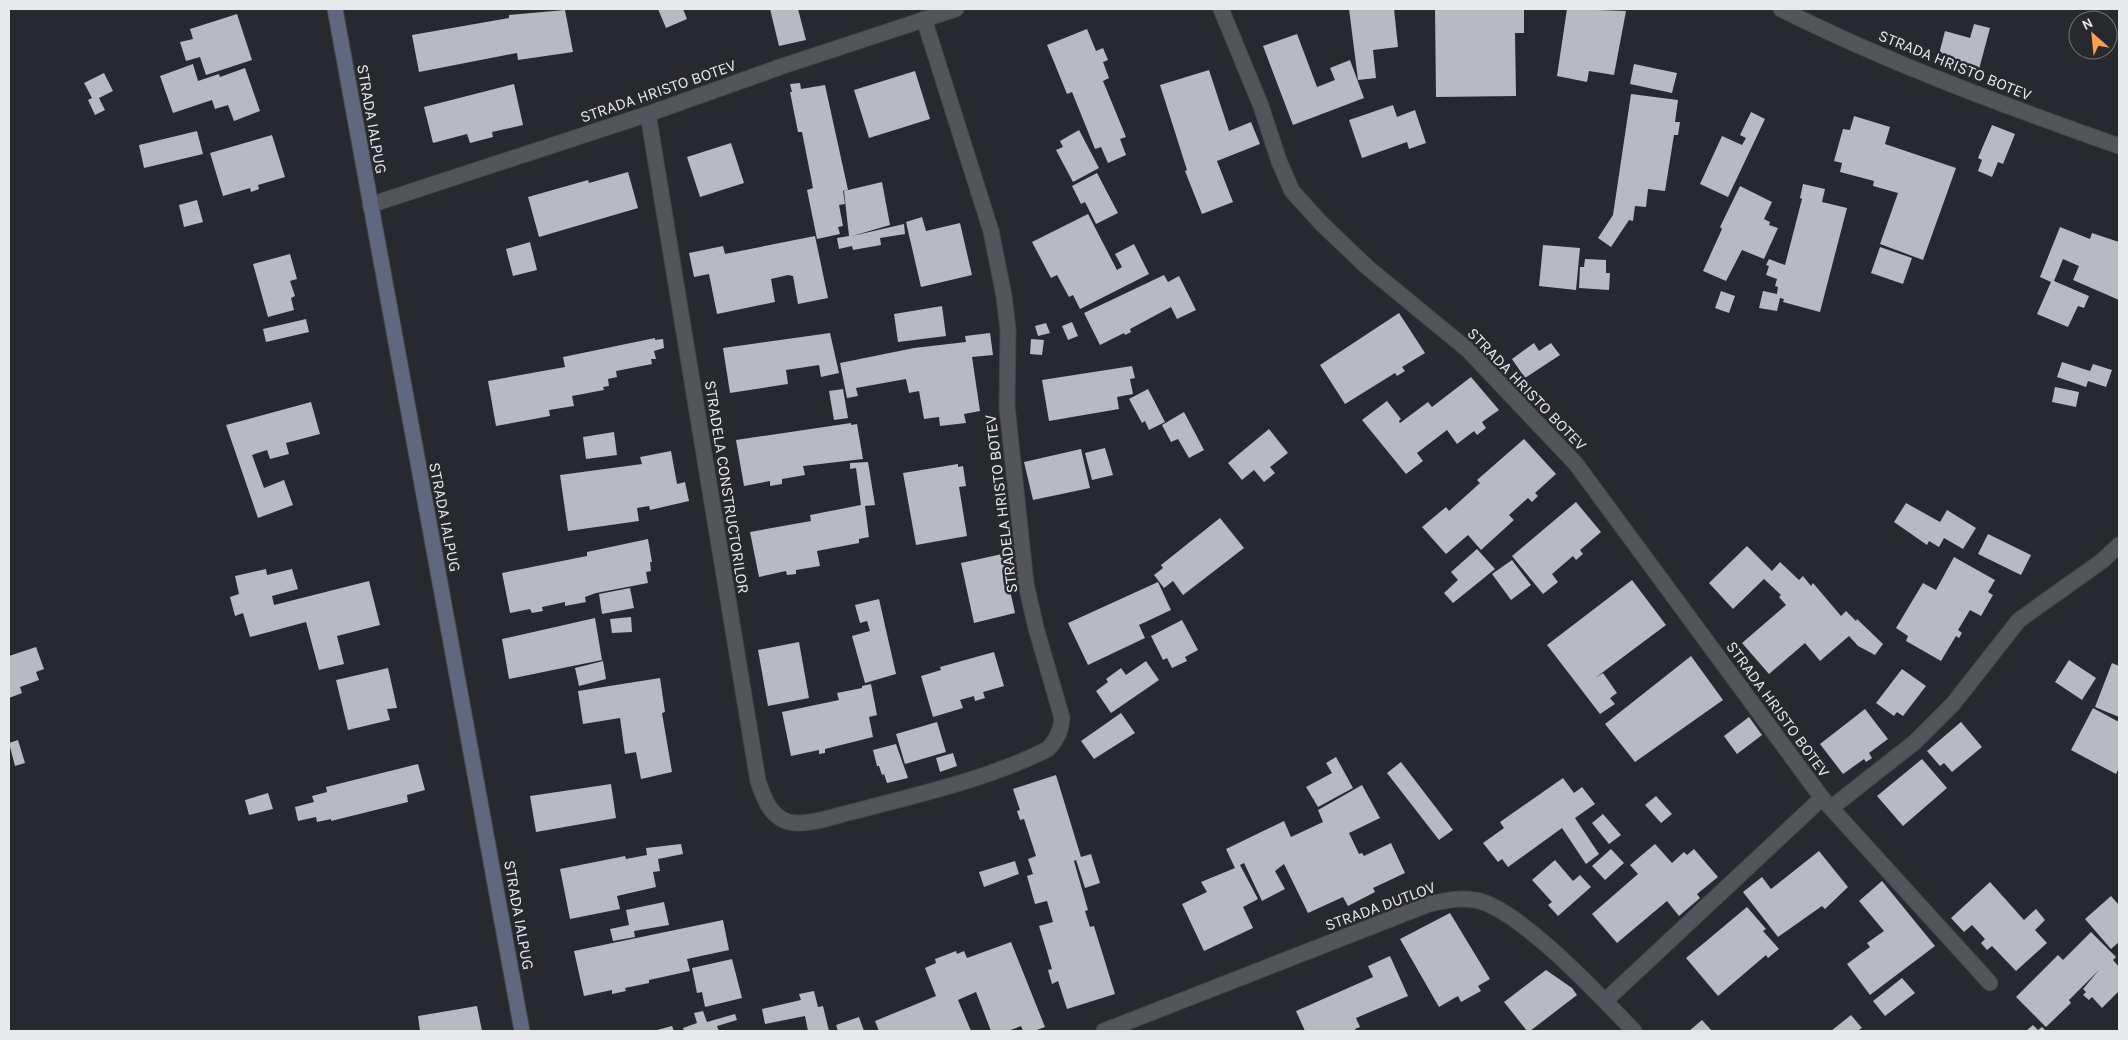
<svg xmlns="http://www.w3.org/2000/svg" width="2128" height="1040" font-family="Karla,sans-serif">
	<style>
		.building { fill: #b7bac0 }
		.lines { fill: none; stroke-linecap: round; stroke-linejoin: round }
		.street-casing { stroke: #444649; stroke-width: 17 }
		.secondary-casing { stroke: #444649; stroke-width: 17 }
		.street { stroke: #53555b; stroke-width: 15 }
		.secondary { stroke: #60687f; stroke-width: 15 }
		.labels { text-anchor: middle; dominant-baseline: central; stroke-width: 5; stroke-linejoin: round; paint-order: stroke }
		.street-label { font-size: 16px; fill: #e8e9ec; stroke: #27292e }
	</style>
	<rect width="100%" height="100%" fill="#27292e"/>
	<!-- building -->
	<path class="building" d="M658,9H683L687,19L666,28Z
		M770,9H798L806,40L779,46Z
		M1349,9H1394L1398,47L1373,50L1376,78L1358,80Z
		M1435,9H1524V33H1515L1516,96L1436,97Z
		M1567,9L1626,11L1614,75L1589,71L1587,82L1557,76Z
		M565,10L573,52L518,60L517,53L419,72L412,35L509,18V15Z
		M237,14L252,60L206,75L200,57L186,61L180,42L193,39L190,29Z
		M1974,24L1990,28L1978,73L1937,62L1945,31L1970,38Z
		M1087,29L1096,51L1103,48L1108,60L1103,62L1109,78L1103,81L1126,137L1120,139L1126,155L1108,163L1101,147L1095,149L1072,92L1067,94L1047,45Z
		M1297,34L1317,87L1335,80L1330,68L1350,60L1364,98L1293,125L1263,46Z
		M193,64L198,81L219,74L220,77L245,68L260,111L234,121L228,105L215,109L212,100L173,113L160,76Z
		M1634,64L1677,73L1672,93L1630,84Z
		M1209,70L1229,131L1251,122L1260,144L1217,161L1233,202L1202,214L1185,171L1187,170L1160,85Z
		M915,71L930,119L869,138L854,90Z
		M104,73L113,91L99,98L105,110L95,115L88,100L92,98L84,83Z
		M800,83L801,89L825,85L848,190L843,191L845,204L839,205L843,226L838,227L840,234L817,239L807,190L813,188L802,132H798L790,92H792L790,84Z
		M514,84L523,125L492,132L493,137L470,143L467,134L433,143L424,107Z
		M1631,94L1678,100L1675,122H1680L1678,135H1674L1665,191L1648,189L1646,207L1635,206L1633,221L1629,220L1611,247L1598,238L1613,215Z
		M1393,105L1397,117L1415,110L1426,143L1409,149L1407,142L1362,158L1349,120Z
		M1751,112L1765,119L1728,197L1700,184L1722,136L1742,145L1746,138L1740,135Z
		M1854,116L1890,127L1885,144L1956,168L1923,260L1880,244L1898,193L1873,186L1874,181L1840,172L1842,163L1834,161L1843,129L1850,130Z
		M1992,125L2015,134L2003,164L1998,162L1992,177L1978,171L1982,160L1978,158Z
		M1079,130L1099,168L1073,182L1056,150L1063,147L1060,141Z
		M197,131L203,154L144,168L139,145Z
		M272,135L285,177L258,185L259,189L251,192L250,188L223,196L210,153Z
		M731,143L744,183L700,197L687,157Z
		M628,172L638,208L539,237L528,197L588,180L589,183Z
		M1097,173L1118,213L1096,224L1085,202L1081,204L1072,186Z
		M882,182L890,225L852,236L904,224L905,234L880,238L881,245L853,250L852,246L839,249L837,238L849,236L844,191Z
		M1803,184L1825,189L1822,202L1847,208L1820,312L1783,302L1784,299L1780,298L1777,311L1759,308L1763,291L1777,294L1778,287L1775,286L1777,279L1766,275L1769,266L1766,265L1769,259L1785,265L1802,199L1800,198Z
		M1740,186L1772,202L1764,219L1770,222L1769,225L1778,228L1764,259L1742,250L1726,281L1703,271L1722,229L1720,227Z
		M197,200L203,222L184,227L179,205Z
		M1088,214L1117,270L1122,267L1115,254L1134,244L1149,274L1080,309L1073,295L1069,297L1057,275L1051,278L1032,242Z
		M922,217L926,231L960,223L972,275L921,287L906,222Z
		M2060,227L2090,239L2092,233L2119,242V300L2073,280L2079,266L2063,259L2054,281L2089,296L2084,308L2078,306L2068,327L2037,314L2051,282L2040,277Z
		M815,236L828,298L798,304L793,276L788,275L771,279L775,302L717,314L709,274L694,277L689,253L723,246L725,254Z
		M530,242L537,270L513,276L506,249Z
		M1543,245L1580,248L1576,290L1539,286Z
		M1880,247L1912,258L1903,284L1871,273Z
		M290,254L297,279L290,281L295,296L291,298L294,310L268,317L253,264Z
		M1585,259L1606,260V273H1610L1609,290L1579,288L1580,267H1584Z
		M1164,275L1168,282L1179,276L1196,310L1177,319L1171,307L1130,329L1131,332L1125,335L1124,333L1100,345L1084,313Z
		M1721,291L1735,296L1729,313L1715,308Z
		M942,306L946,336L898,342L894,314Z
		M1399,313L1425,353L1402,367L1405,371L1397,376L1395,373L1345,404L1320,365Z
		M306,319L309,332L266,342L263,329Z
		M1072,322L1078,336L1068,340L1062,326Z
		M1046,323L1050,333L1038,336L1035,326Z
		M830,333L839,373L821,377L819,365L786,370L788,384L730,393L723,348Z
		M990,333L993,355L972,357L980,411L964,414L966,423L940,426L939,417L924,419L919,391L909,393L906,379L856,388L858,396L847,398L840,363L914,348L966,342L965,336Z
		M655,338V340L663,339L664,348L654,351L656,359H651L652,364L616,371L617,377L608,379L609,386L603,387L604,390L572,396L574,406L549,410L550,416L496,426L488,381L565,367L563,357Z
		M1031,339L1044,340L1042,355L1030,354Z
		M1534,343L1539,351L1551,343L1560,355L1525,378L1512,359Z
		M2062,362L2090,371L2093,364L2112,370L2106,387L2088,381L2086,387L2057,377Z
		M1132,366L1135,378L1130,379L1133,394L1117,397L1119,409L1049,421L1042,380Z
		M1471,377L1499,410L1482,422L1486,428L1477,435L1474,431L1457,444L1447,430L1417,453L1423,461L1406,474L1362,420L1387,401L1401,419L1399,421L1400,423L1428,402L1432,407Z
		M2055,387L2079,392L2076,407L2052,402Z
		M843,389L848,418L834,420L829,391Z
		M1148,389L1165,422L1149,430L1145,421L1142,423L1129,399Z
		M311,402L320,434L286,443L289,454L270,459L267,450L252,455L264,488L284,480L293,505L258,518L226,425Z
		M1184,412L1204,450L1189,458L1178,439L1171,442L1162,425Z
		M851,423V425L857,424L863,459L803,466L805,475L782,479V484L770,486V481L744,486L736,440Z
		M1269,429L1288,453L1270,467L1275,473L1264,482L1254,470L1242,480L1228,463Z
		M614,432L617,455L586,459L583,437Z
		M1524,439L1556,474L1535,493L1538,496L1532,502L1528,498L1509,515L1514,520L1481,550L1468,535L1446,554L1422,527L1446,507L1449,511L1480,483L1477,480Z
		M1105,448L1113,475L1092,480L1085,453Z
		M1081,449L1090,488L1033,500L1024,462Z
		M671,451L677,484L685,482L689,501L650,510L649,506L637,508L639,521L568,531L560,475L642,464L640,457Z
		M868,462L875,505L865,506L869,537L859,539V543L817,551L820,566L796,570V574L787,575L786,571L759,577L750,532L811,521L810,515L861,505L856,468L850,469V463Z
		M958,464V467L963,466L966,486L959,487L967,536L916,545L903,473Z
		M1576,502L1601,532L1580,550L1583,554L1576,560L1573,556L1552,574L1558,582L1543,594L1512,556Z
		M1906,503L1940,522L1947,510L1976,528L1963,549L1944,538L1939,547L1929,541L1927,545L1894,522Z
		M1220,518L1244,548L1183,595L1173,581L1164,588L1154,575L1163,568L1161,565Z
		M1988,534L2031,555L2021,575L1978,554Z
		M648,539L652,562H650L651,571L646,572L648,583L596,593L585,597L586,602L565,606V602L542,607L543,611L532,613L530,609L510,613L502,573L587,556V552Z
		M1747,546L1772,571L1780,562L1799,580L1803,576L1811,586L1813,583L1841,616L1846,611L1856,621L1857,619L1883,644L1875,655L1858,646L1849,636L1820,661L1805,643L1769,674L1742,643L1786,605L1779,597L1781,595L1764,579L1733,609L1709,583Z
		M1477,549L1495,569L1453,603L1444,593L1458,580L1451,572Z
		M1002,554L1015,613L974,623L961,563Z
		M1954,557L1995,580L1988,592L1993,595L1981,616L1970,610L1958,630L1962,633L1959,638L1956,636L1941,661L1906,641L1908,636L1896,628L1923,583L1936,590Z
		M1512,560L1531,585L1511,600L1492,574Z
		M266,569L267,575L292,569L298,589L272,596L274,605L369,581L380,625L337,636L344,664L319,670L306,622L250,637L243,613L235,616L230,597L239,594L235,576Z
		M1632,580L1666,625L1595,678L1603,673L1617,693L1610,698L1615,704L1600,714L1547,645Z
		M1158,582L1171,610L1139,625L1145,638L1088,665L1068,623Z
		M630,588L634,608L602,614L599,594Z
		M879,599L896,674L865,683L852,636L870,631L867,621L860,623L855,605Z
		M631,617L632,632L612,633L610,619Z
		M595,618L602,660L509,679L502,639Z
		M1182,620L1198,650L1185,657L1187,661L1172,668L1167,658L1163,660L1151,636Z
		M799,642L809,698L768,706L758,650Z
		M36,647L44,669L36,672L39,680L20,687L22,693L9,698V656Z
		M994,652L1004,686L983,692L985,698L975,701L974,696L960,700L963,708L933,717L921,676L941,670L940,667Z
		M1691,656L1723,700L1635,762L1605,724Z
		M2069,660L2096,678L2082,700L2055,682Z
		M603,661L606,679L579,686L575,668Z
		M1146,661L1159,680L1111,713L1096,691L1108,682L1106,679L1121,668L1126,675Z
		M2112,663L2119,666V717L2095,707Z
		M388,668L397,708L387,709L390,720L348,730L336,680Z
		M1902,669L1926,686L1903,716L1897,712L1894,716L1876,703Z
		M660,678L665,712L662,713L672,772L641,779L636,752L625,754L620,718L583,724L578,691Z
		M871,684L877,715L869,717L873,737L825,749V753L819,754V750L791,756L782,712L839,700L837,693L862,688V686Z
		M2093,708L2119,722V768L2116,774L2071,750Z
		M1865,709L1888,739L1869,753L1872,758L1866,762L1864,759L1843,774L1820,744Z
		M1121,713L1135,733L1094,759L1081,741Z
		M1749,717L1762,735L1737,754L1724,736Z
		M937,722L946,752L905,764L896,734Z
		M1961,722L1982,747L1952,772L1944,763L1940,766L1927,751Z
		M18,740L25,763L15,766L9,743Z
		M896,744L908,778L887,783L884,774L882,775L879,766H877L873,750Z
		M953,753L957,766L940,772L936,758Z
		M1336,757L1353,788L1318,807L1306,787L1332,773L1326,763Z
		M1922,759L1947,788L1903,826L1877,796Z
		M1401,762L1453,830L1439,840L1387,773Z
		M418,764L425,790L407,795L408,802L331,821V819L317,822L316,817L298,821L295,807L314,802L312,796L327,792L326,787Z
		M1056,775L1081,857L1091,854L1100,883L1085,888L1076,860L1074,861L1088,910L1085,911L1090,927L1094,926L1115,994L1067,1009L1058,981L1052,984L1048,970L1052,969L1039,926L1053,922L1047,901L1035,904L1027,876L1033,874L1028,859L1036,856L1024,819L1020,820L1017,811L1020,810L1013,789Z
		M1563,778L1574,793L1582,787L1595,804L1575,818L1599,854L1586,864L1562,828L1508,867L1502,859L1498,862L1483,843L1504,828L1500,822Z
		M611,784L616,818L536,832L530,796Z
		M1362,785L1380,818L1349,833L1359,854L1362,853L1364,856L1391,843L1405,873L1373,888L1375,892L1348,906L1343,897L1308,913L1284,864L1275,871L1285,889L1262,901L1244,863L1240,865L1258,899L1243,907L1253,928L1204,951L1182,904L1207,892L1201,882L1235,868L1226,849L1284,821L1291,837L1323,822L1318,810Z
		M268,793L273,809L249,815L245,800Z
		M1656,796L1672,814L1661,823L1645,805Z
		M1603,814L1621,835L1609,844L1592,823Z
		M681,844L683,854L658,859L660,871L653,872L656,887L617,896L620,909L570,919L560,869L625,856L626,859L647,855L646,848Z
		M1655,844L1672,863L1684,852L1687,855L1694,849L1718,877L1697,894L1700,898L1679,916L1667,901L1617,943L1592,914L1638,874L1630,865Z
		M1611,849L1624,863L1605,880L1592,866Z
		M1819,851L1848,887L1825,909L1822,906L1778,937L1743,892L1762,877L1771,889Z
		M1555,860L1573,881L1580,875L1591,887L1558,916L1548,905L1552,902L1532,880Z
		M1015,861L1019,874L984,887L979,872Z
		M1882,881L1935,946L1870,995L1847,964L1870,947L1867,943L1884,931L1859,901Z
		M1990,882L2024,920L2036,909L2045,920L2035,930L2047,943L2016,971L1992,946L1987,950L1981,943L1985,939L1972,925L1964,932L1951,918Z
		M2111,896L2118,904L2119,903V942L2111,949L2085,919Z
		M664,902L669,925L634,931L635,937L613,941L610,929L629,925L626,910Z
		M1747,907L1766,929L1763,931L1779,949L1768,958L1766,955L1718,996L1686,958Z
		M1450,913L1490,979L1478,986L1481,991L1461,1002L1458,996L1439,1007L1400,939Z
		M723,920L729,950L687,959L690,971L649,980V983L625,988L626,991L612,994V990L584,996L574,951Z
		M2091,932L2116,957L2113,960L2119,967V991L2102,1008L2092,997L2089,1000L2083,995L2086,992L2083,989L2099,970L2069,1000L2071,1003L2046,1027L2016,997L2058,955L2063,960Z
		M1011,942L1045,1027L1034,1031H1023L1021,1026L1008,1031H991L976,992L958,1000L971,1031H879L875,1021L936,996L925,968L936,963L935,959L956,951L957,954L964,951L967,958Z
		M1390,956L1408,996L1356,1018L1360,1027L1355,1029L1356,1031H1305L1296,1011L1373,977L1368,966Z
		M732,959L742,998L705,1007L702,992L697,993L692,968Z
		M1546,970L1572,988L1577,995L1530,1031H1527L1504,1002Z
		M1902,978L1915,993L1885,1016L1873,1001Z
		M814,991L818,1007L823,1006L829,1031H808L805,1016L765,1024L762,1009L801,1000L799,994Z
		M477,1006L482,1031H420L418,1016Z
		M703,1011L707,1022L735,1014L737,1020L717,1026L719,1031H684L683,1028L697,1023L694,1013Z
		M1851,1015L1862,1028L1857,1031H1831Z
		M859,1017L864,1031H838L836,1025Z
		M1702,1020L1712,1031H1689Z
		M2033,1025L2038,1030L2042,1027L2046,1031H2026Z
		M672,1026L674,1031H653Z"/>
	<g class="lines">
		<!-- street casing -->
		<g class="street-casing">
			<path id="street" d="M1221,9L1261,106L1279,161L1292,191L1321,223L1367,267L1468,350L1576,464L1822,798L1990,983
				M1781,9C1891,64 2003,105 2119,146
				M648,114L758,781C764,799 772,822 796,823C815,824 837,815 856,811C920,794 989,779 1048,749C1057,739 1061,731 1062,718L1036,628L1026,584L1007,407L1008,330L1004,296L991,231L924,19
				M370,205L648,114L780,67L956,9
				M1831,808L1915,742L1953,704L2019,620L2102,561L2119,545
				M1605,1001L1822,798
				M1104,1031L1429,904C1444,901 1459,897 1475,900C1518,907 1602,998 1634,1031"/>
		</g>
		<!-- secondary casing -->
		<g class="secondary-casing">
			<path id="secondary" d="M335,9L522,1031"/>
		</g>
		<!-- street -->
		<use href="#street" class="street"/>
		<!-- secondary -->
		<use href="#secondary" class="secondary"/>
	</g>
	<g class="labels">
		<!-- street labels -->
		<g class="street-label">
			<text transform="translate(1955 65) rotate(22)">STRADA HRISTO BOTEV</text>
			<text transform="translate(658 91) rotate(-19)">STRADA HRISTO BOTEV</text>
			<text transform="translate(372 119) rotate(80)">STRADA IALPUG</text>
			<text transform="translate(1527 389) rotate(46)">STRADA HRISTO BOTEV</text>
			<text transform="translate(727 487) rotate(81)">STRADELA CONSTRUCTORILOR</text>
			<text transform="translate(1001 504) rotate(-97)">STRADELA HRISTO BOTEV</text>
			<text transform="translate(445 517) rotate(79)">STRADA IALPUG</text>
			<text transform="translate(1778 709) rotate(54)">STRADA HRISTO BOTEV</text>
			<text transform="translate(1380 906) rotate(-20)">STRADA DUTLOV</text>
			<text transform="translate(519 915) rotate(80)">STRADA IALPUG</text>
		</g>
	</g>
	<!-- border -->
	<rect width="2128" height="1040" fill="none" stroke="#e8e9ec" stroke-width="20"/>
	<!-- north arrow -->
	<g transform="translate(2093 35) rotate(333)"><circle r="24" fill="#27292e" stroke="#74767a"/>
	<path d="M0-4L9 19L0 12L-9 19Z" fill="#fa9f4e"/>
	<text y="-8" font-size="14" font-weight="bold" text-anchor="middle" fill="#e8e9ec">N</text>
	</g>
</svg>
